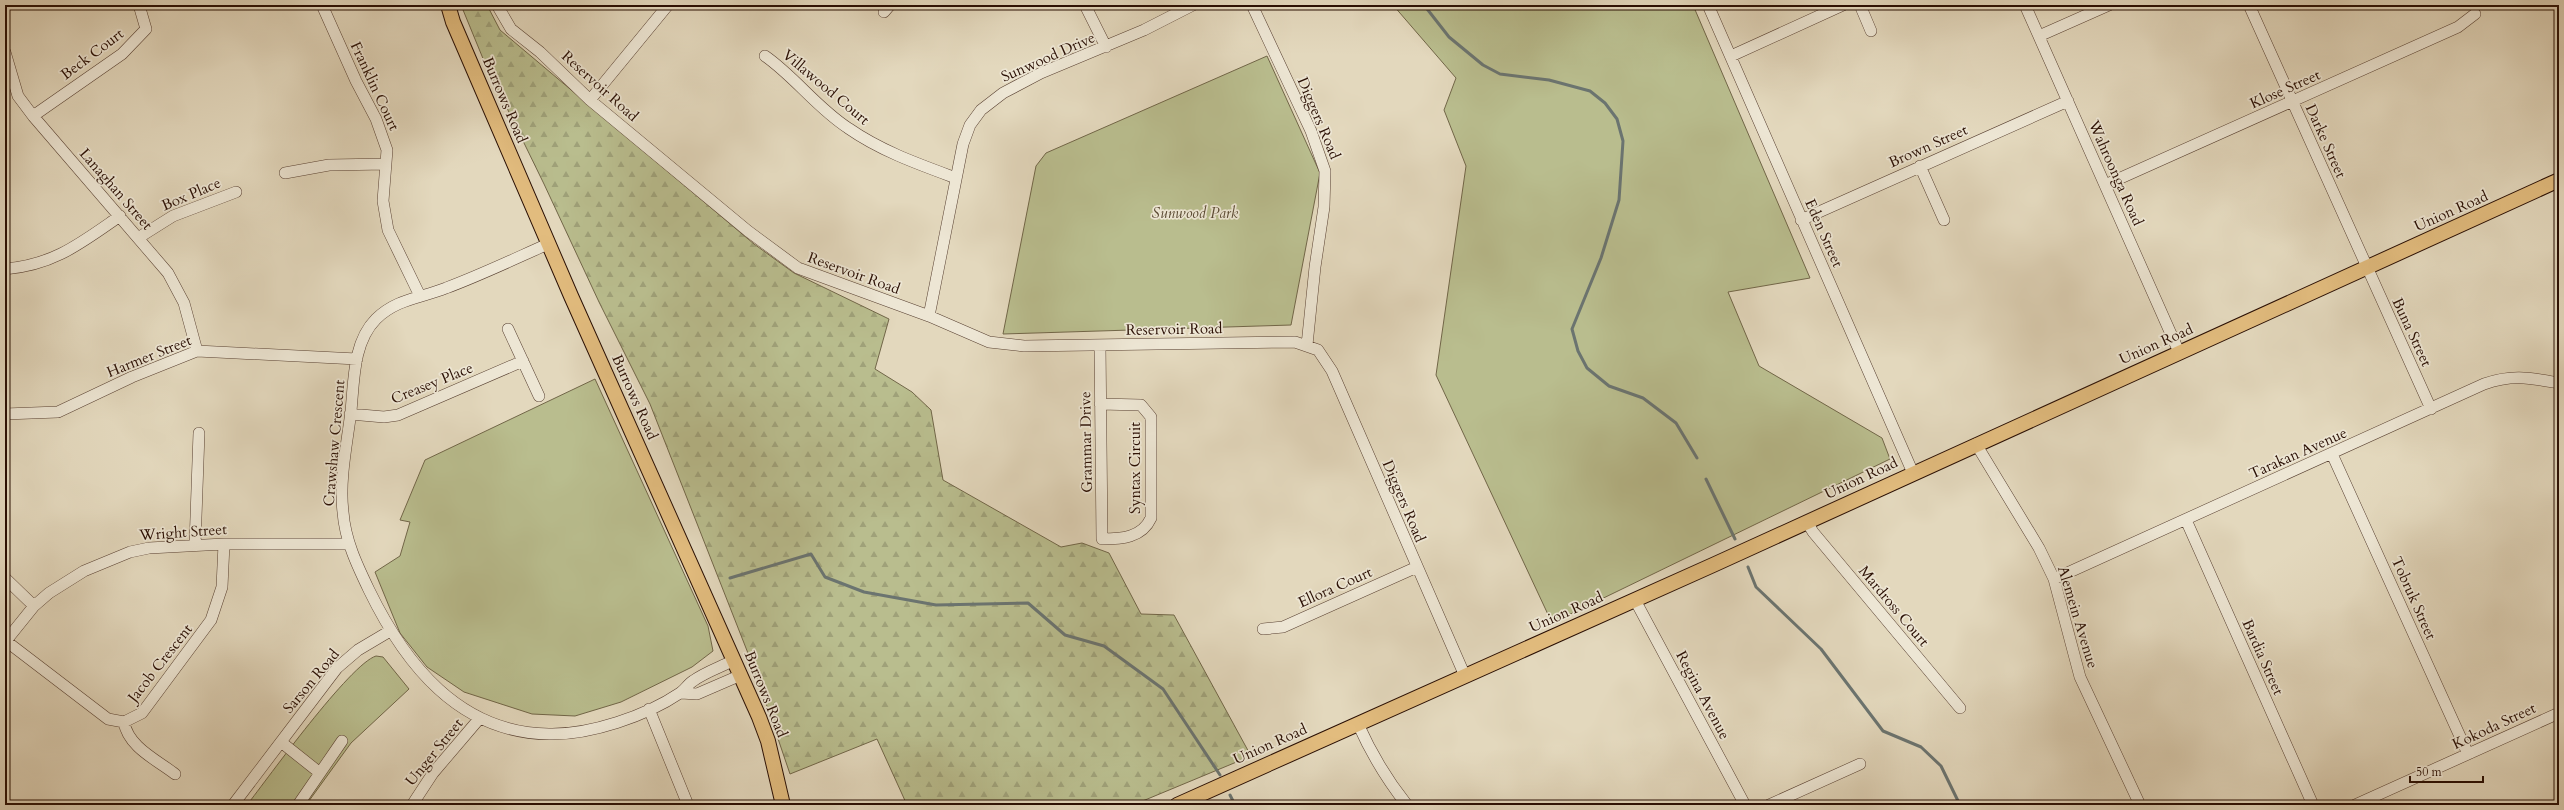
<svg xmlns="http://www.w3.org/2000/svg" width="2564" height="810" font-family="Cardo,serif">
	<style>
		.forest { fill: url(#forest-firs); stroke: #716648 }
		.green { fill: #b9bd8e; stroke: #716648 }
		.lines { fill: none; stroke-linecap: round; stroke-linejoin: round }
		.stream { stroke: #6b7470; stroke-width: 3 }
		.minor-casing { stroke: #584032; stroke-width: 12 }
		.major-casing { stroke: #290e03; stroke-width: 16 }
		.minor { stroke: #ede6d4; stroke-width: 11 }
		.major { stroke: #e2bc7e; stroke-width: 14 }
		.labels { text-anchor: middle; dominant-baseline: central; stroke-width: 3.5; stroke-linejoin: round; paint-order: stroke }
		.street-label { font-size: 15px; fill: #290e03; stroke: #ede6d4 }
		.park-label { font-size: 15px; font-style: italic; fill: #5b4b34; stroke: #ede6d4 }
	</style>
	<defs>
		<pattern id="forest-firs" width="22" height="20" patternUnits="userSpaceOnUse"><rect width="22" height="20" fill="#b9bd8e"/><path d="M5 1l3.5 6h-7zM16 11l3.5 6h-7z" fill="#9fa179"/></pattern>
	</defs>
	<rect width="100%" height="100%" fill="#e3d8bd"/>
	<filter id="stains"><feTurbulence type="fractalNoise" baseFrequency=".005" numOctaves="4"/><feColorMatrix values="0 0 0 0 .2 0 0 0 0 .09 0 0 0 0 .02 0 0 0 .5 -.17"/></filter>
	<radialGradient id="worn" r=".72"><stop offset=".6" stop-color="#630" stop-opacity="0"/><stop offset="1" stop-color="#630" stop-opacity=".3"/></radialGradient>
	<!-- forest -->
	<path class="forest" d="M461,5H487L500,30L754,244L794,273L889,319L875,369L912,392L931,410L943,480L1061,547L1082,543L1109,553L1141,614L1174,615L1251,756L1133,805H907L877,739L790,774L755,671L650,404L599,302L544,184L484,61Z"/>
	<!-- green -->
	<path class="green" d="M1393,5H1693L1810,278L1728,292L1759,366L1882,438L1890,459L1552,623L1436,375L1466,166L1444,110L1456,78Z
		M1267,56L1320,173L1291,325L1003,334L1036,166L1046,153Z
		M595,379L708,626L713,651L692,667L621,702L575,716L532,714L464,692L427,667L400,633L375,572L400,556L410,522L400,520L425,460Z
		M376,656L383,657L409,689L351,743L306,805H247C268,778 350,664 376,656Z"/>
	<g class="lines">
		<!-- stream -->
		<path class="stream" d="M1424,5L1449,37L1483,65L1500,74L1549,80L1590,91L1605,103L1617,119L1623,141L1619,200L1601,258L1572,329L1578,351L1587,368L1609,386L1643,398L1676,423L1697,458
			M1706,479L1735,539
			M1748,567L1756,587L1821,649L1883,731L1921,747L1941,766L1960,805
			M730,578L811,554L825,577L864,592L936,605L1028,603L1065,635L1104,646L1163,689L1220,775
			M1230,795L1235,805"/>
		<!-- minor casing -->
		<g class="minor-casing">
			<path id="minor" d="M322,5L356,81L376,119L387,150L383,201L388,230L420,296
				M497,5L511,29L540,52L590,100L748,231L798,268L929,316L989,342L1024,346L1295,342L1318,350L1332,371L1465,676
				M1085,5L1106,47
				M1252,5L1311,131L1325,171L1324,207L1315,267L1307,345
				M1708,5L1913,473
				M1860,5L1871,31
				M2025,5L2179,352
				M2249,5L2431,409
				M884,12L890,5
				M2039,36L2109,5
				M5,52L18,96L33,116L168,273L184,303L197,351
				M765,56C795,77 817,108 848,128C881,151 918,164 956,178
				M1731,56L1843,5
				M590,100L668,5
				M33,116L122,54L146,29L139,5
				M1920,166L1944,220
				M285,173L329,165L386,164
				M2105,185L2458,27L2475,14
				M1801,220L2068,101
				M138,238L173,216L236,192
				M548,244C514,259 481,275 446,288C421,298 396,299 376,319C353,342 354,381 351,411C347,444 339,480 343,512C345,540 357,565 369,590C405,664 459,733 549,734C590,735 646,716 680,693C685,690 688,684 693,681C705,672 721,667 734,660
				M5,269C54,265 81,243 120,216
				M929,316L963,144L970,125L981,110L1003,93L1041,73L1144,30L1193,5
				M508,329L539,396
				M1100,345L1102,539C1121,539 1142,538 1151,518V417L1141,405L1100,404
				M5,414L58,412L132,377L197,351L357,359
				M350,414L384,417L398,415L523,361
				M1976,444L2039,548L2054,579L2080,677L2140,805
				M2332,454L2468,754
				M2186,520L2313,805
				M1807,522L1813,532L1960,708
				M195,545L199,433
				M5,578L34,606
				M2054,579L2484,384C2513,374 2530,378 2559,383
				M1635,600L1745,805
				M1263,629L1283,627L1417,567
				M6,641L108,719L124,722L142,713L211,620L222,587L224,544
				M5,642L34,606L49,593L84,571L130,552L149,548L224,544H348
				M681,693L697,694L741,675
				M649,709L688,805
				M124,722C128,747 157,760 175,774
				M1358,724C1371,753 1387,780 1407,805
				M281,742L320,773
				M233,805L337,668L358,650L390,631
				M298,805L342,741
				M412,805L433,773L479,719
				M1769,805L1860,764
				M2355,805L2559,713"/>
		</g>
		<!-- major casing -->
		<g class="major-casing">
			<path id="major" d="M448,5L453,22L571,296L759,717L768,741L783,805
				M1177,805L1713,565L2559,180"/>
		</g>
		<!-- minor -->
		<use href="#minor" class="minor"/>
		<!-- major -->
		<use href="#major" class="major"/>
	</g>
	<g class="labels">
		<!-- street labels -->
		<g class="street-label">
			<text transform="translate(92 54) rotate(-37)">Beck Court</text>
			<text transform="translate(1048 57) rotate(-24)">Sunwood Drive</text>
			<text transform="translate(375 86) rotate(65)">Franklin Court</text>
			<text transform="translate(600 86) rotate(42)">Reservoir Road</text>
			<text transform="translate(826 87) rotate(40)">Villawood Court</text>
			<text transform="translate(2285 89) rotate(-24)">Klose Street</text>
			<text transform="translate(505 100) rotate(67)">Burrows Road</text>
			<text transform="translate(1319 118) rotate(67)">Diggers Road</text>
			<text transform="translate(2326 141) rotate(66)">Darke Street</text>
			<text transform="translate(1928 146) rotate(-24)">Brown Street</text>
			<text transform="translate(2116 173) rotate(66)">Wahroonga Road</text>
			<text transform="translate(116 189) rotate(49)">Lanaghan Street</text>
			<text transform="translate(191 194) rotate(-23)">Box Place</text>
			<text transform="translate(2451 211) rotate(-24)">Union Road</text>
			<text transform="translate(1824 233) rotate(66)">Eden Street</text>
			<text transform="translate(854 273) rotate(20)">Reservoir Road</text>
			<text transform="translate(1174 329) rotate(-1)">Reservoir Road</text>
			<text transform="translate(2412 332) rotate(65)">Buna Street</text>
			<text transform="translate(2156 344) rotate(-24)">Union Road</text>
			<text transform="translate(149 356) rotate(-22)">Harmer Street</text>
			<text transform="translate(432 383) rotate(-22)">Creasey Place</text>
			<text transform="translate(635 397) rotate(66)">Burrows Road</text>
			<text transform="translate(1086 442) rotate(-91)">Grammar Drive</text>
			<text transform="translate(334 443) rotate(-85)">Crawshaw Crescent</text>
			<text transform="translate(2298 453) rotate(-24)">Tarakan Avenue</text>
			<text transform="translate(1135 468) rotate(-90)">Syntax Circuit</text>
			<text transform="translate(1861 478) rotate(-25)">Union Road</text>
			<text transform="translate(1404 501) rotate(67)">Diggers Road</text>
			<text transform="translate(183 532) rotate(-4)">Wright Street</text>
			<text transform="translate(1335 587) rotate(-24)">Ellora Court</text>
			<text transform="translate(2414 598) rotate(66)">Tobruk Street</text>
			<text transform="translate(1894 606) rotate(50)">Mardross Court</text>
			<text transform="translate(1566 612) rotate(-24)">Union Road</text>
			<text transform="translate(2078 617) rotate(73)">Alemein Avenue</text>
			<text transform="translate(2263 657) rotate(66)">Bardia Street</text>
			<text transform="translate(160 663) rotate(-52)">Jacob Crescent</text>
			<text transform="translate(311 681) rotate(-50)">Sarson Road</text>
			<text transform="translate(766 694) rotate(68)">Burrows Road</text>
			<text transform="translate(1703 695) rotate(62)">Regina Avenue</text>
			<text transform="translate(2494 726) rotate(-25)">Kokoda Street</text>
			<text transform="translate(1270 744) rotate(-24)">Union Road</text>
			<text transform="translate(434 752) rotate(-51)">Unger Street</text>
		</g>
		<!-- park labels -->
		<g class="park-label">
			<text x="1195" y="213">Sunwood Park</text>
		</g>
	</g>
	<!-- margin -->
	<rect width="2564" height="810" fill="none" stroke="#e3d8bd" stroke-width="20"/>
	<rect x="6" y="6" width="2552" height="798" fill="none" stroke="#290e03" stroke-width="2"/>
	<rect x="10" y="10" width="2544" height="790" fill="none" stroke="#290e03"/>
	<!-- scale -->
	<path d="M2410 776v6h73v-6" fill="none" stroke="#290e03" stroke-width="2"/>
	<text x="2416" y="776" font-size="12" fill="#290e03" stroke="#ede6d4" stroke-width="3" paint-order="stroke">50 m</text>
	<rect width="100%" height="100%" filter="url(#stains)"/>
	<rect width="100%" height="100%" fill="url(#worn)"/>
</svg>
